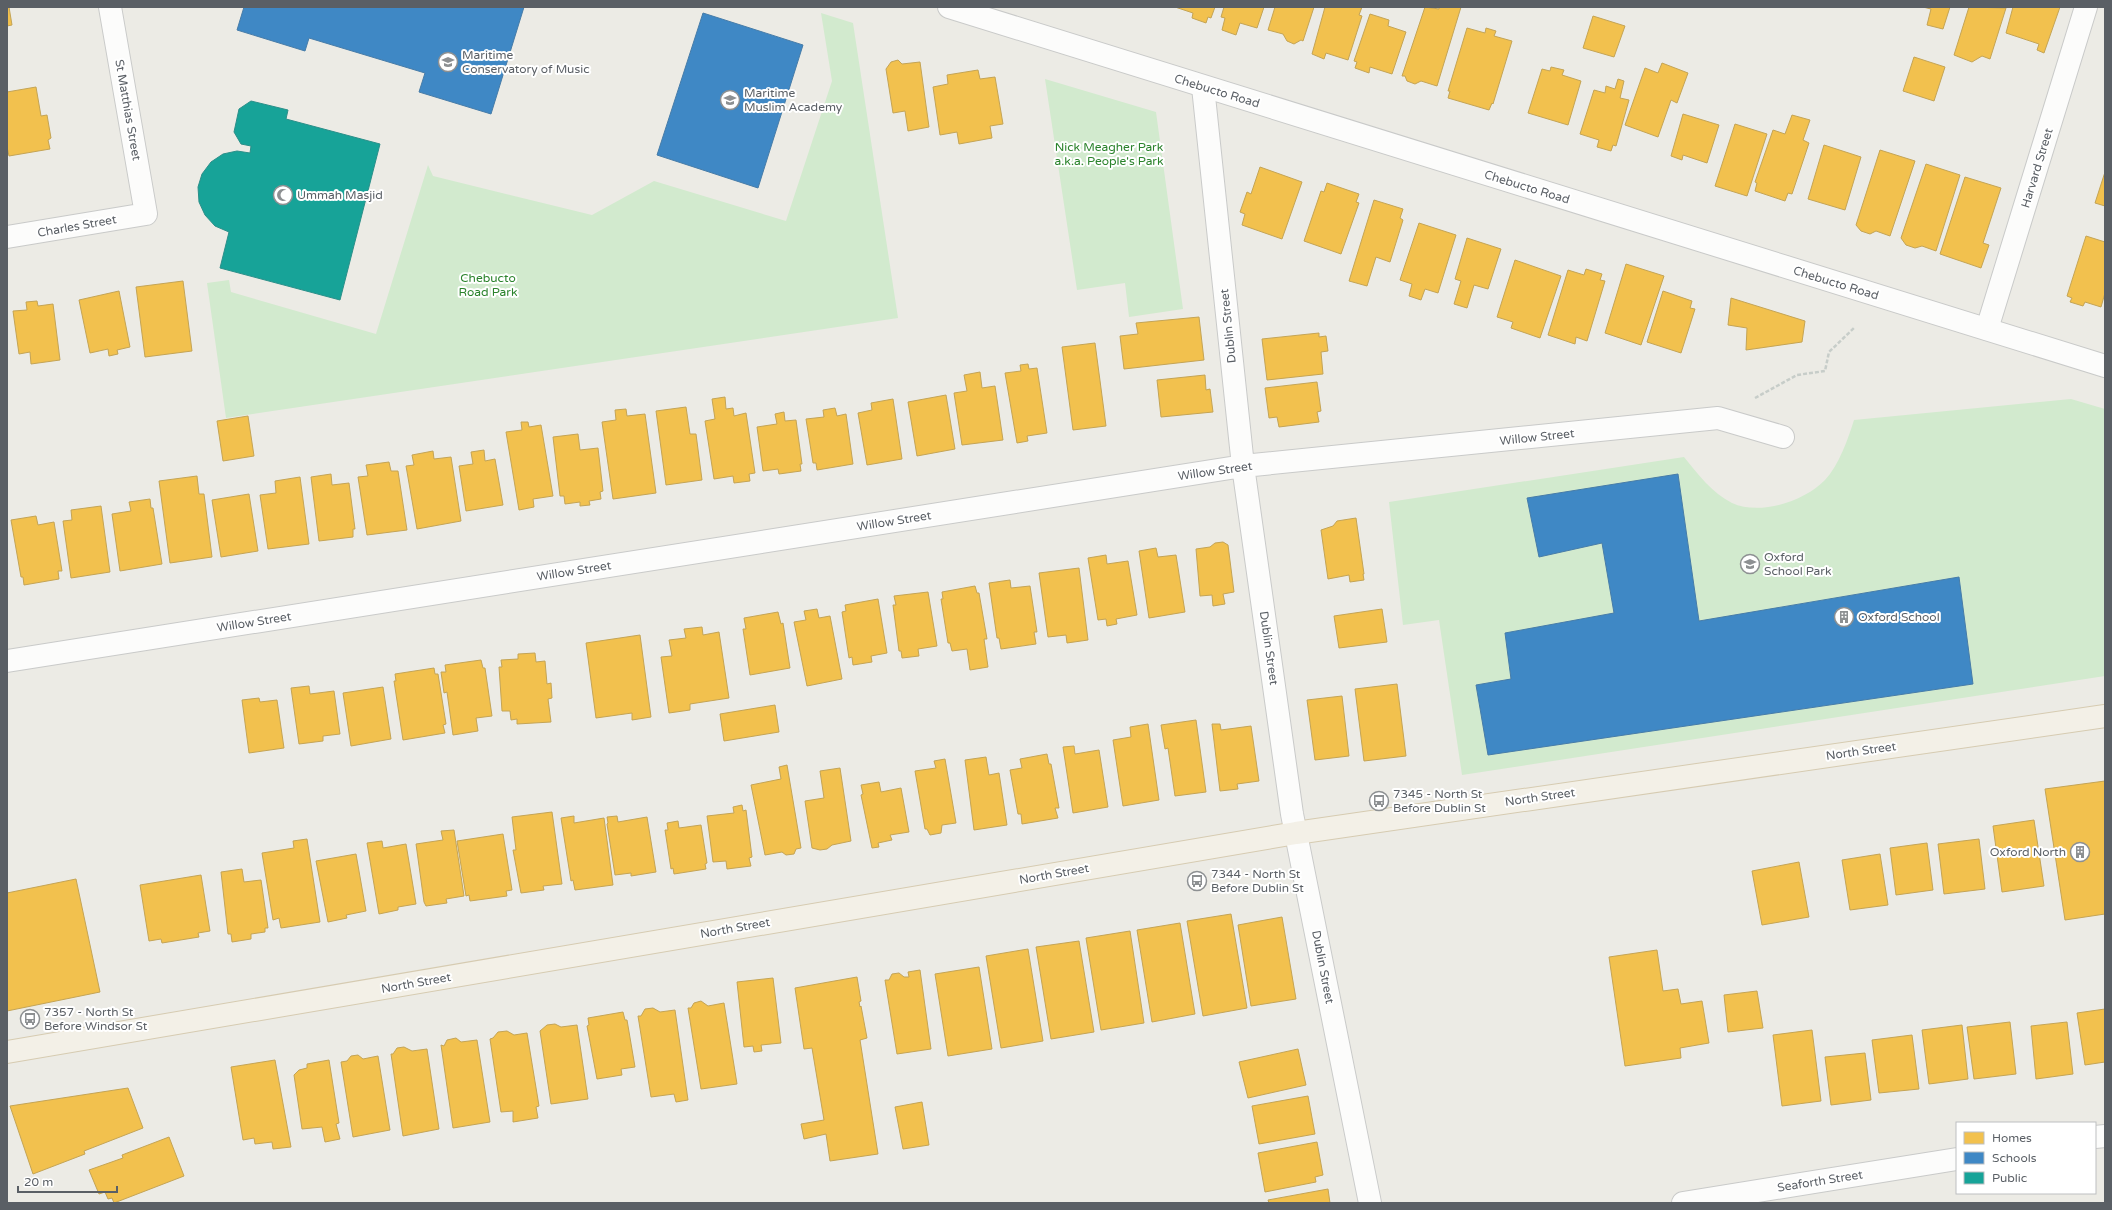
<svg xmlns="http://www.w3.org/2000/svg" width="2112" height="1210" font-family="'Varela Round',sans-serif">
	<style>
		.green { fill: #d2eace }
		.homes { fill: #f2c14e; stroke: #c4a455 }
		.schools { fill: #3f88c5; stroke: #477ca8 }
		.public { fill: #17a398; stroke: #2b8f89 }
		.lines { fill: none; stroke-linecap: round; stroke-linejoin: round }
		.minor-casing { stroke: #c9cac9; stroke-width: 24 }
		.tertiary-casing { stroke: #c9cac9; stroke-width: 24 }
		.primary-casing { stroke: #d6cbb1; stroke-width: 24 }
		.path { stroke: #c7cdc9; stroke-width: 2.5; stroke-dasharray: 4 2; stroke-linecap: butt }
		.minor { stroke: #fcfcfb; stroke-width: 22 }
		.tertiary { stroke: #fcfcfb; stroke-width: 22 }
		.primary { stroke: #f3f0e7; stroke-width: 22 }
		.labels { text-anchor: middle; dominant-baseline: central; stroke-width: 4; stroke-linejoin: round; paint-order: stroke }
		.poi-label { font-size: 12px; fill: #5a5f65; stroke: #fff; text-anchor: start }
		.street-label { font-size: 12px; fill: #5a5f65; stroke: #fff }
		.park-label { font-size: 12px; fill: #2b832c; stroke: #fff }
	</style>
	<rect width="100%" height="100%" fill="#ecebe5"/>
	<!-- green -->
	<path class="green" d="M821,13L853,23L898,318L226,418L207,283L229,280L231,292L376,334L428,165L433,176L592,215L654,181L786,221L832,81Z
		M1045,79L1156,112L1183,309L1129,317L1125,283L1077,290Z
		M2071,399L2105,409V676L1462,775L1439,620L1403,625L1389,502L1684,457C1698,474 1712,493 1732,503C1760,516 1805,501 1825,480C1839,465 1848,439 1854,420Z"/>
	<!-- homes -->
	<path class="homes" d="M7,7H9L12,25L7,26Z
		M1175,7H1215L1211,18L1208,17L1206,23L1192,18L1193,13Z
		M1224,7H1264L1257,28L1240,23L1236,35L1222,30L1225,18L1221,17Z
		M1275,7H1314L1303,41L1301,40L1294,44L1287,41L1283,34L1268,30Z
		M1325,7H1362L1359,15L1362,16L1348,60L1326,53L1324,59L1312,54Z
		M1425,7L1439,9V7H1461L1437,86L1421,81L1415,84L1407,81L1405,76H1402Z
		M1923,7H1950L1943,29L1927,25L1931,9Z
		M1969,7L2006,8L1990,59L1982,56L1972,62L1954,55Z
		M2013,7H2060L2044,53L2037,50L2039,44L2006,33Z
		M1370,14L1389,20L1388,26L1406,32L1392,74L1370,67L1369,73L1355,68L1357,62L1354,61Z
		M1593,16L1625,26L1614,57L1583,48Z
		M1467,28L1485,33L1486,28L1496,31L1494,36L1512,41L1493,104L1492,103L1489,110L1448,98L1450,91H1448Z
		M1914,57L1945,67L1934,101L1903,91Z
		M898,60L902,64L920,62L929,127L908,131L905,111L893,113L886,69L891,62Z
		M1662,63L1688,73L1677,103L1671,100L1658,137L1625,125L1645,68L1658,73Z
		M1551,67L1564,70L1562,75L1581,81L1568,125L1528,113L1542,69L1550,71Z
		M978,70L980,79L995,77L1003,124L990,126L992,138L959,144L957,132L940,135L933,87L948,84L947,75Z
		M1618,79L1624,81L1620,98L1629,100L1616,146L1613,145L1611,151L1597,147L1599,140L1580,134L1594,90L1605,93L1606,86L1615,89Z
		M36,87L41,116L47,115L51,138L48,140L50,149L9,156L7,147V92Z
		M1683,114L1719,125L1707,163L1683,155L1682,160L1671,156Z
		M1792,115L1810,120L1803,140L1809,143L1792,194L1788,193L1785,201L1755,191L1757,183L1755,182L1773,130L1785,134Z
		M1735,124L1767,134L1747,196L1715,186Z
		M1824,145L1861,157L1845,210L1808,199Z
		M1880,150L1915,161L1890,236L1876,231L1870,234L1861,231L1856,225Z
		M1926,164L1960,175L1936,251L1922,246L1915,248L1906,245L1901,238Z
		M1260,167L1302,182L1282,239L1242,225L1245,214L1240,212L1247,192L1251,194Z
		M2105,172V206L2095,203Z
		M1965,177L2001,188L1983,243L1989,245L1981,268L1940,254Z
		M1327,183L1359,194L1356,202L1359,203L1341,254L1304,241L1321,191L1324,192Z
		M1374,200L1403,209L1400,218L1403,220L1390,262L1376,257L1367,286L1349,281Z
		M1419,223L1456,235L1438,293L1425,289L1421,300L1409,296L1412,284L1400,280Z
		M2086,236L2105,242V293L2101,307L2085,302L2083,306L2070,302L2072,298L2067,296Z
		M1467,238L1501,249L1488,289L1474,285L1467,308L1454,304L1461,281L1455,279Z
		M1515,260L1561,276L1540,338L1511,328L1513,322L1497,317Z
		M1626,264L1664,276L1641,345L1605,333Z
		M1586,269L1602,274L1600,280L1605,281L1587,341L1576,337L1575,344L1548,335L1568,270L1584,275Z
		M183,281L192,351L145,357L136,287Z
		M119,291L130,347L117,350L118,354L109,356L108,349L90,353L79,300Z
		M1663,291L1692,301L1690,308L1695,309L1681,353L1647,342Z
		M1731,298L1805,321L1802,342L1746,350L1747,328L1728,325Z
		M37,301L38,306L53,304L60,360L31,364L30,352L19,354L13,311L27,310L26,302Z
		M1199,317L1204,360L1124,369L1120,336L1138,334L1136,323Z
		M1319,333V337L1326,336L1328,351L1321,352L1323,374L1267,380L1262,339Z
		M1095,343L1106,426L1073,430L1062,347Z
		M1028,364L1029,369L1037,368L1047,433L1027,436L1028,441L1017,443L1005,373L1021,371L1020,365Z
		M980,372L982,388L995,386L1003,440L962,445L954,393L967,391L964,375Z
		M1205,375L1206,390L1210,389L1213,412L1161,417L1157,380Z
		M1317,382L1321,411L1317,412L1319,422L1279,427L1277,417L1269,418L1265,388Z
		M946,395L955,449L917,456L908,402Z
		M725,397L726,409L733,408L734,416L746,413L755,473L749,474L750,481L734,483L733,476L714,479L705,421L715,419L712,399Z
		M893,399L902,459L867,465L858,413L872,410L871,403Z
		M686,407L690,434H696L702,480L666,485L656,411Z
		M835,408L837,416L846,414L853,464L817,470L816,463H813L806,419L824,417L823,410Z
		M626,409L627,416L645,414L656,493L613,499L602,422L616,420L615,410Z
		M784,412L785,421L796,420L802,464H800L801,471L779,474L778,469L763,471L757,427L777,424L775,414Z
		M248,416L254,456L223,461L217,421Z
		M521,422H528L529,427L541,425L553,496L533,499L534,507L519,510L506,432L522,430Z
		M578,434L580,450L598,448L603,491L600,492L601,499L589,501L590,505L580,506V502L565,504L564,496H560L553,437Z
		M484,450L485,461L495,459L503,505L466,511L459,466L473,464L471,452Z
		M433,451L434,459L451,457L461,521L417,529L406,466L414,465L412,455Z
		M389,462L391,471H398L407,530L367,535L358,477L368,476L366,465Z
		M331,474L332,485L349,483L355,529H353V537L319,541L311,477Z
		M197,476L199,494H204L212,557L170,563L159,481Z
		M300,477L309,544L268,549L260,495L276,493L275,481Z
		M249,494L258,551L221,557L212,500Z
		M150,499L151,508H153L162,564L120,571L112,514L131,511L129,502Z
		M101,506L110,572L71,578L63,521L72,520L71,510Z
		M36,516L38,525L54,522L62,571H58L59,579L24,585L23,577H21L11,520Z
		M1356,518L1364,574H1363L1364,580L1350,582L1349,575L1328,579L1321,530L1333,526L1337,521Z
		M1223,542L1228,545L1234,592L1223,594L1225,604L1213,606L1212,595L1200,596L1196,549L1210,547L1215,543Z
		M1156,548L1158,557L1176,555L1185,612L1149,618L1139,551Z
		M1106,555L1107,564L1128,561L1137,615L1116,619L1117,624L1107,626L1106,619L1098,620L1088,558Z
		M1079,568L1088,640L1067,643L1066,635L1048,637L1039,573Z
		M1010,580L1011,588L1030,586L1037,632H1034L1036,644L1001,649L999,638H997L989,583Z
		M975,586L977,593H979L987,639H984L988,667L970,670L967,649L952,651L950,643H948L941,599H943L942,592Z
		M928,592L937,646L918,649L919,656L902,658L901,651H899L893,605H896L894,596Z
		M878,599L887,653L871,656L872,662L853,665L852,657L849,658L842,612L846,611L845,605Z
		M817,609L819,618L830,616L842,679L807,686L794,622L806,620L804,611Z
		M1382,609L1387,642L1339,648L1334,616Z
		M778,612L781,624L783,623L790,668L750,675L743,629H746L744,618Z
		M702,627L703,635L719,632L729,698L690,704V710L669,713L661,657L672,656L669,640L686,638L684,629Z
		M640,635L651,717L632,720V713L596,718L586,643Z
		M535,653L536,662L545,661L547,684L551,683L552,698L548,699L551,722L517,724V719L511,720L510,711H502L499,667H502L501,660L518,659V654Z
		M481,660L483,668H485L492,716L476,718L478,731L453,735L447,692L444,693L441,672H446L445,665Z
		M434,668L435,674H438L446,724L443,725L445,733L403,740L394,681H396L395,674Z
		M1397,684L1406,756L1364,761L1355,689Z
		M309,686L310,694L334,691L340,734L323,736V741L299,744L291,688Z
		M383,687L391,739L351,746L343,693Z
		M1342,696L1349,756L1315,760L1307,700Z
		M259,698L260,702L277,700L284,748L249,753L242,700Z
		M775,705L779,732L724,741L720,714Z
		M1196,720L1206,792L1175,796L1168,748L1165,749L1161,725Z
		M1148,724L1159,800L1123,806L1113,740L1131,737L1130,727Z
		M1212,724H1220L1221,730L1251,726L1259,781L1237,784L1238,789L1220,791Z
		M1074,746L1075,754L1099,750L1108,807L1073,813L1063,747Z
		M1047,754L1049,764H1051L1059,808H1055L1058,818L1022,824L1021,814H1018L1010,770L1022,768L1020,759Z
		M986,757L989,775L999,773L1007,825L974,830L965,760Z
		M945,759L956,823L942,825L941,833L930,835L927,829H925L915,771L936,768L934,761Z
		M787,765L801,848L796,849L794,854L786,855L782,852L765,855L751,785L781,779L779,767Z
		M840,768L851,841L832,845L827,849L820,850L812,848L805,801L824,798L820,771Z
		M2105,781V914L2065,920L2045,789Z
		M879,782L881,792L901,788L909,832L890,835L892,840L878,843L879,847L872,848L861,795L863,794L861,785Z
		M742,805L743,811L746,810L752,857L749,858L751,866L727,869L726,861L713,862L707,816L734,813L733,807Z
		M552,812L562,884L543,886L544,890L521,893L513,850H516L512,817Z
		M574,816V823L604,818L613,885L575,890L573,880L571,881L561,818Z
		M617,816L618,822L647,817L656,872L631,876V873L615,875L607,824L608,823L607,817Z
		M2034,820L2044,886L2002,892L1993,826Z
		M678,821L679,828L701,825L707,863L705,864L706,869L674,874L673,868L671,869L665,830H668L667,823Z
		M454,830L464,896L446,899L447,903L426,906L424,902L416,844L443,840L441,831Z
		M503,834L512,890L506,891L507,896L470,901L469,895L466,896L457,841Z
		M307,839L320,922L281,928L279,918L273,920L262,853L294,848L293,841Z
		M1979,839L1985,889L1944,894L1938,844Z
		M382,841L383,848L406,844L416,904L398,907V910L379,914L367,843Z
		M1927,843L1933,890L1896,895L1890,848Z
		M356,854L366,911L346,915L347,918L328,922L316,861Z
		M1880,854L1888,905L1850,910L1842,860Z
		M1799,862L1809,917L1762,925L1752,871Z
		M242,869L244,882L261,880L268,928H265V932L251,934V939L232,942L231,934H228L221,872Z
		M201,875L210,931L198,933L199,937L162,943L161,939L149,941L140,885Z
		M76,879L100,992L7,1011V893Z
		M1231,914L1247,1008L1203,1016L1187,921Z
		M1282,917L1296,999L1251,1006L1238,925Z
		M1180,923L1195,1014L1152,1022L1137,930Z
		M1130,931L1144,1023L1101,1030L1086,938Z
		M1079,941L1094,1032L1051,1039L1036,947Z
		M1028,949L1043,1041L1001,1048L986,956Z
		M1657,950L1663,991L1678,989L1681,1004L1702,1001L1709,1043L1680,1048L1681,1058L1625,1066L1609,957Z
		M979,967L992,1049L948,1056L935,974Z
		M920,970L931,1049L897,1054L885,980H889L892,974L899,973L904,977H909L908,972Z
		M857,977L861,1001L859,1002L860,1007L861,1006L867,1038L860,1040L878,1154L830,1161L826,1134L804,1139L801,1124L824,1120L812,1048L804,1049L795,988Z
		M773,978L781,1043L761,1045L762,1051L754,1052L753,1046L744,1047L737,982Z
		M1757,991L1763,1028L1728,1032L1724,995Z
		M701,1001L708,1006L724,1003L737,1084L701,1089L688,1008H691L694,1003Z
		M653,1008L660,1012L675,1010L688,1100L676,1102L674,1094L651,1097L638,1016H641L645,1009Z
		M2105,1009V1062L2085,1065L2077,1013Z
		M623,1012L625,1020H627L635,1067L621,1069L622,1075L597,1079L587,1026L589,1025L588,1018Z
		M2010,1022L2016,1074L1974,1079L1967,1027Z
		M2067,1022L2073,1074L2036,1079L2031,1026Z
		M555,1024L561,1027L577,1025L588,1099L551,1104L540,1031L547,1025Z
		M1962,1025L1968,1079L1929,1084L1922,1030Z
		M1812,1030L1821,1101L1782,1106L1773,1035Z
		M507,1031L514,1035L527,1033L539,1106L536,1107L538,1118L513,1122V1111L501,1112L490,1039L493,1038L498,1032Z
		M1912,1035L1919,1089L1879,1093L1872,1040Z
		M456,1038L461,1042L477,1040L490,1122L453,1128L441,1045L444,1046L447,1040Z
		M404,1047L412,1051L427,1049L439,1129L403,1136L391,1054H393L397,1048Z
		M1298,1049L1306,1085L1248,1098L1239,1062Z
		M1865,1053L1871,1100L1831,1105L1825,1057Z
		M358,1055L363,1059L378,1056L390,1130L353,1137L341,1062L347,1061L351,1056Z
		M275,1060L291,1147L273,1149L272,1142L255,1144L254,1138L243,1140L231,1067Z
		M329,1060L339,1123L336,1124L340,1139L325,1142L322,1127L302,1129L294,1075L299,1070L307,1068V1064Z
		M128,1088L143,1128L84,1151L85,1154L33,1174L10,1106Z
		M1308,1096L1315,1134L1259,1144L1252,1106Z
		M922,1102L929,1145L903,1149L895,1107Z
		M169,1137L184,1176L114,1203L112,1198L108,1199L105,1192L99,1194L89,1170L123,1158L122,1155Z
		M1317,1142L1323,1175L1315,1177L1316,1182L1265,1192L1258,1153Z
		M1328,1189L1330,1203H1269L1268,1200Z"/>
	<!-- schools -->
	<path class="schools" d="M244,7H524L491,114L419,92L425,73L309,38L305,51L237,30Z
		M703,13L803,45L758,188L657,155Z
		M1678,474L1699,621L1959,577L1973,684L1488,755L1476,685L1511,679L1505,633L1614,613L1602,543L1539,557L1527,498Z"/>
	<!-- public -->
	<path class="public" d="M251,101L288,110L286,119L380,144L340,300L220,268L229,232L215,226L205,215L199,202L198,187L202,174L211,162L223,154L237,151L250,153L251,146L241,144L234,132L239,109Z"/>
	<g class="lines">
		<!-- minor casing -->
		<g class="minor-casing">
			<path id="minor" d="M1203,87L1243,466L1292,814L1370,1203
				M7,237L146,214L110,7
				M1987,329L2086,7
				M7,661L1243,466L1718,418L1783,437
				M2095,1137L2105,1136
				M1683,1203L1957,1159"/>
		</g>
		<!-- tertiary casing -->
		<g class="tertiary-casing">
			<path id="tertiary" d="M949,7L2105,366"/>
		</g>
		<!-- primary casing -->
		<g class="primary-casing">
			<path id="primary" d="M7,1052L1296,833L2105,716"/>
		</g>
		<!-- path -->
		<path class="path" d="M1755,398L1797,375L1825,371L1829,352L1855,327"/>
		<!-- minor -->
		<use href="#minor" class="minor"/>
		<!-- tertiary -->
		<use href="#tertiary" class="tertiary"/>
		<!-- primary -->
		<use href="#primary" class="primary"/>
	</g>
	<!-- icons -->
	<defs>
		<g id="school-ring" transform="scale(1)"><circle r="9.5" fill="#fff" stroke="#8d9092" stroke-width="1.5"/><path d="M0-5L7-2L0 1L-7-2ZM-4 1L0 2.5L4 1V4Q0 6-4 4Z" fill="#8d9092"/></g>
		<g id="mosque-ring" transform="scale(1)"><circle r="9.5" fill="#fff" stroke="#8d9092" stroke-width="1.5"/><path d="M3.5-4.9A6 6 0 1 0 3.5 4.9A5 5 0 1 1 3.5-4.9Z" fill="#8d9092"/></g>
		<g id="building-ring" transform="scale(1)"><circle r="9.5" fill="#fff" stroke="#8d9092" stroke-width="1.5"/><path d="M-4-6H4V6H1V3H-1V6H-4ZM-2.5-4.3h1.7v1.8h-1.7ZM.8-4.3h1.7v1.8H.8ZM-2.5-1h1.7V.8h-1.7ZM.8-1h1.7V.8H.8Z" fill="#8d9092"/></g>
		<g id="bus-ring" transform="scale(1)"><circle r="9.5" fill="#fff" stroke="#8d9092" stroke-width="1.5"/><path d="M-5-6H5V4H4V6H2V4H-2V6H-4V4H-5ZM-3.5-4V0h7V-4ZM-3.5 1.2v1.5H-2V1.2ZM2 1.2v1.5H3.5V1.2Z" fill="#8d9092"/></g>
	</defs>
	<g fill-rule="evenodd">
		<use href="#school-ring" x="448" y="62"/>
		<use href="#school-ring" x="730" y="100"/>
		<use href="#mosque-ring" x="283" y="195"/>
		<use href="#school-ring" x="1750" y="564"/>
		<use href="#building-ring" x="1844" y="617"/>
		<use href="#bus-ring" x="1379" y="801"/>
		<use href="#building-ring" x="2080" y="852"/>
		<use href="#bus-ring" x="1197" y="881"/>
		<use href="#bus-ring" x="30" y="1019"/>
	</g>
	<g class="labels">
		<!-- poi labels -->
		<g class="poi-label">
			<text x="462" y="55">Maritime<tspan x="462" dy="14">Conservatory of Music</tspan></text>
			<text x="744" y="93">Maritime<tspan x="744" dy="14">Muslim Academy</tspan></text>
			<text x="297" y="195">Ummah Masjid</text>
			<text x="1764" y="557">Oxford<tspan x="1764" dy="14">School Park</tspan></text>
			<text x="1858" y="617">Oxford School</text>
			<text x="1393" y="794">7345 - North St<tspan x="1393" dy="14">Before Dublin St</tspan></text>
			<text x="2066" y="852" text-anchor="end">Oxford North</text>
			<text x="1211" y="874">7344 - North St<tspan x="1211" dy="14">Before Dublin St</tspan></text>
			<text x="44" y="1012">7357 - North St<tspan x="44" dy="14">Before Windsor St</tspan></text>
		</g>
		<!-- street labels -->
		<g class="street-label">
			<text transform="translate(1217 91) rotate(17)">Chebucto Road</text>
			<text transform="translate(128 110) rotate(80)">St Matthias Street</text>
			<text transform="translate(2037 168) rotate(-73)">Harvard Street</text>
			<text transform="translate(1527 187) rotate(17)">Chebucto Road</text>
			<text transform="translate(77 226) rotate(-10)">Charles Street</text>
			<text transform="translate(1836 283) rotate(17)">Chebucto Road</text>
			<text transform="translate(1228 326) rotate(-96)">Dublin Street</text>
			<text transform="translate(1537 437) rotate(-6)">Willow Street</text>
			<text transform="translate(1215 471) rotate(-8)">Willow Street</text>
			<text transform="translate(894 521) rotate(-9)">Willow Street</text>
			<text transform="translate(574 571) rotate(-9)">Willow Street</text>
			<text transform="translate(254 622) rotate(-9)">Willow Street</text>
			<text transform="translate(1269 648) rotate(82)">Dublin Street</text>
			<text transform="translate(1861 751) rotate(-8)">North Street</text>
			<text transform="translate(1540 797) rotate(-8)">North Street</text>
			<text transform="translate(1054 874) rotate(-10)">North Street</text>
			<text transform="translate(735 928) rotate(-10)">North Street</text>
			<text transform="translate(1323 967) rotate(79)">Dublin Street</text>
			<text transform="translate(416 983) rotate(-10)">North Street</text>
			<text transform="translate(1820 1181) rotate(-9)">Seaforth Street</text>
		</g>
		<!-- park labels -->
		<g class="park-label">
			<text x="1109" y="147">Nick Meagher Park<tspan x="1109" dy="14">a.k.a. People's Park</tspan></text>
			<text x="488" y="278">Chebucto<tspan x="488" dy="14">Road Park</tspan></text>
		</g>
	</g>
	<!-- border -->
	<rect width="2112" height="1210" fill="none" stroke="#5a5f65" stroke-width="16"/>
	<!-- legend -->
	<rect x="1956" y="1122" width="140" height="72" fill="#ffffff" stroke="#bdbfc1"/>
	<rect x="1964" y="1132" width="20" height="12" fill="#f2c14e" stroke="#bdbfc1"/>
	<text x="1992" y="1142" font-size="12" fill="#5a5f65">Homes</text>
	<rect x="1964" y="1152" width="20" height="12" fill="#3f88c5" stroke="#bdbfc1"/>
	<text x="1992" y="1162" font-size="12" fill="#5a5f65">Schools</text>
	<rect x="1964" y="1172" width="20" height="12" fill="#17a398" stroke="#bdbfc1"/>
	<text x="1992" y="1182" font-size="12" fill="#5a5f65">Public</text>
	<!-- scale -->
	<path d="M18 1186v6h99v-6" fill="none" stroke="#5a5f65" stroke-width="2"/>
	<text x="24" y="1186" font-size="12" fill="#5a5f65" stroke="#ffffff" stroke-width="3" paint-order="stroke">20 m</text>
</svg>
